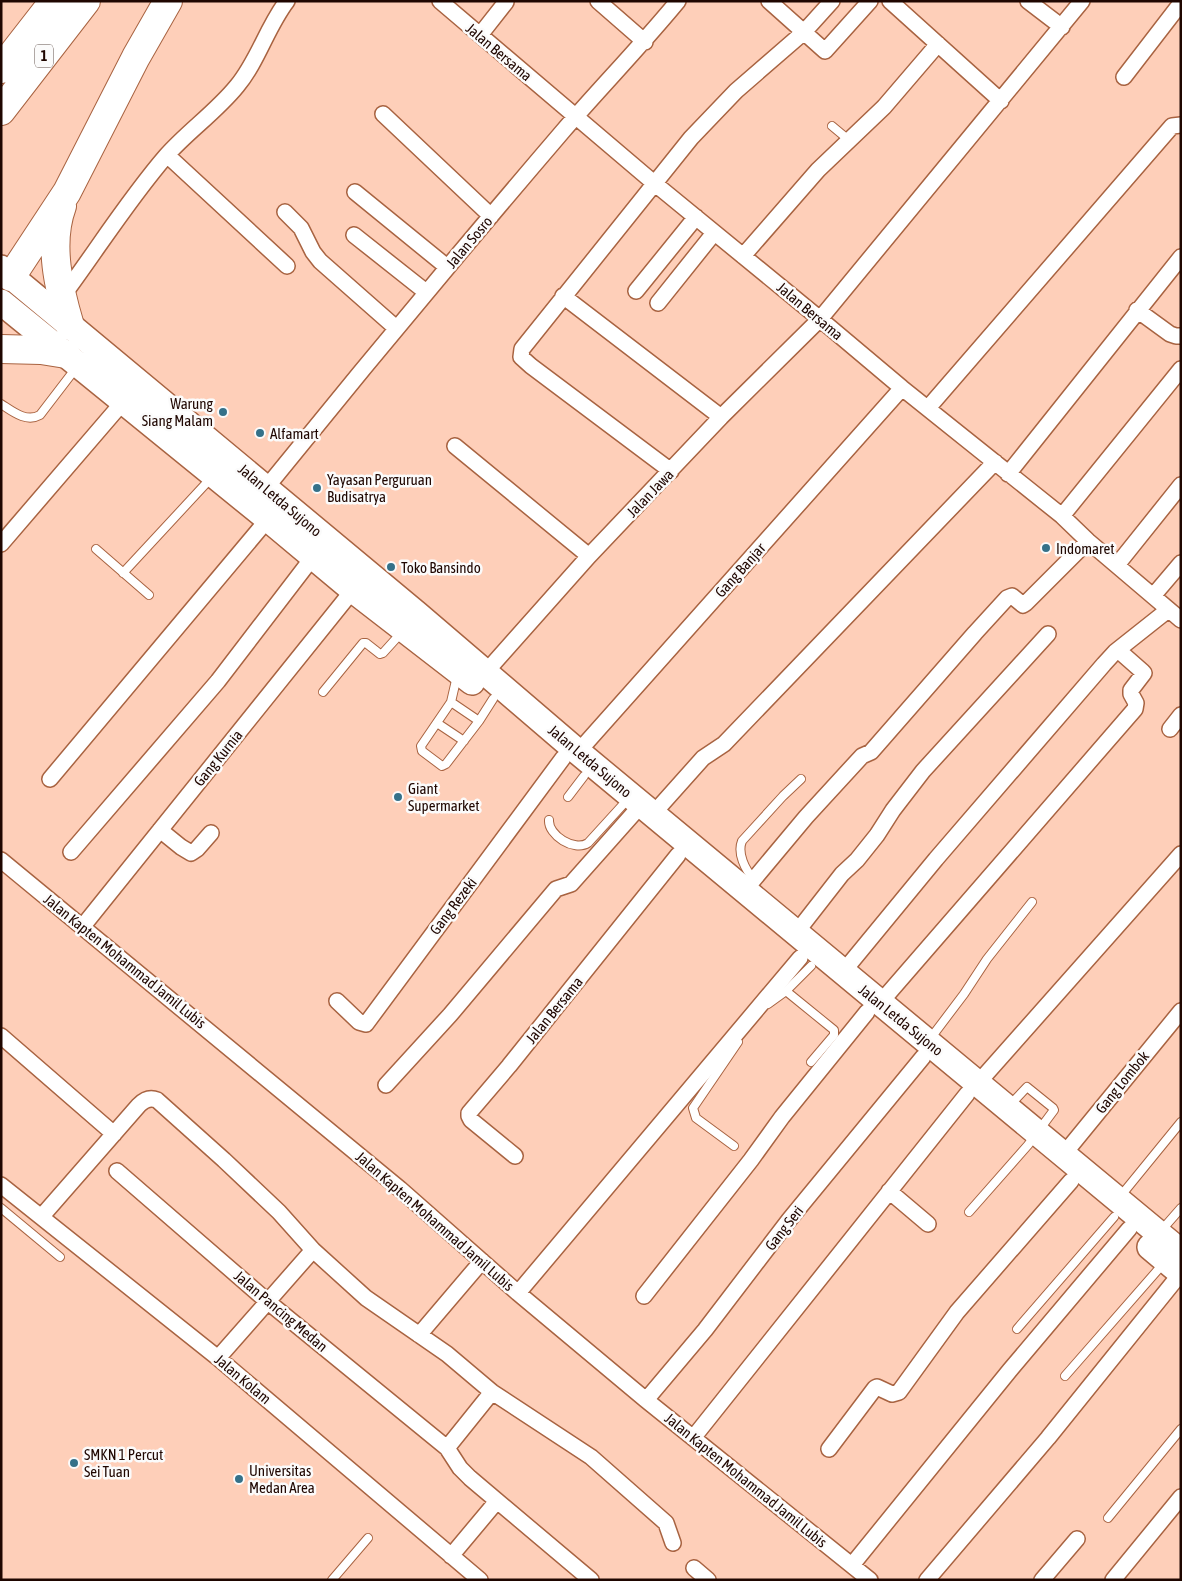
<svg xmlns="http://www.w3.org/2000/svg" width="1182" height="1581" font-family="'Asap Condensed',sans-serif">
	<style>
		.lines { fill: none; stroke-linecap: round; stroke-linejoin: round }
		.service-casing { stroke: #a86341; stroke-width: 10 }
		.minor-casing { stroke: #a86341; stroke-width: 18 }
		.trunk-casing { stroke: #a86341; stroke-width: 28 }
		.motorway-casing { stroke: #a86341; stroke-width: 30 }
		.service { stroke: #fff; stroke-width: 8 }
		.minor { stroke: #fff; stroke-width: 15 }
		.trunk { stroke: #fff; stroke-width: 25 }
		.motorway { stroke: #fff; stroke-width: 28 }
		.poi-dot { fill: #357189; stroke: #fbfbfb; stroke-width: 2 }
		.labels { text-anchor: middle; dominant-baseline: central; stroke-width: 5; stroke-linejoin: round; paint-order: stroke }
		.shield { fill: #fbfbfb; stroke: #61504b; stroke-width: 1 }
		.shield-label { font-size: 14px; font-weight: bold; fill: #1f0600 }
		.street-label { font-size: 15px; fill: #1f0600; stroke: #fbfbfb }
		.poi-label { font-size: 15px; fill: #1f0600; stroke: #fbfbfb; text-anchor: start }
	</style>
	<rect width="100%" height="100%" fill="#fecfb9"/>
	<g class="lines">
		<!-- service casing -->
		<g class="service-casing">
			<path id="service" d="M832,126L850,141
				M1,404C12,411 26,423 40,415L76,368
				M96,549L149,595
				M123,573L212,477
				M457,676L451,702L479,721L493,699
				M323,692L363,643H366L380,654L383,653L402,632
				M451,702L421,746L422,751L442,766L446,764L479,721
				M437,723L464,741
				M568,797L584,776
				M549,820C548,835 574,852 588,843L629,798
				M754,879C745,870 737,853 742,841L783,796L801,779
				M811,966L786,991L834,1030V1035L811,1062
				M768,1004L786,991
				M930,1039L964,994L987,959L1032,902
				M734,1146L696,1118L693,1108L738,1042
				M1119,1198L1181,1122
				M1,1208L60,1257
				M969,1212L1028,1145L1054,1110L1053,1108L1027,1087L1009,1106
				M1160,1232L1181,1208
				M1017,1329L1114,1217
				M1065,1376L1163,1264
				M1108,1518L1181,1429
				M332,1580L368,1538"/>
		</g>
		<!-- minor casing -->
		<g class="minor-casing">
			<path id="minor" d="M440,1L654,183L820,319L902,388L1062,516L1088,541L1181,620
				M598,1L645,42
				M769,1L825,51L870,1
				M890,1L1001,101
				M1028,1L1062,27
				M480,35L506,2
				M1124,77L1181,3
				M383,114L491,216
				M167,155L287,266
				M355,192L447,267
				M285,212L301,228L313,252L320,261L396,328
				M354,235L426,292
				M743,256L818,170L884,107L938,44
				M636,291L696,217
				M563,296L721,417
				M62,297C97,250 128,200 166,156C188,131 216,112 237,86C258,61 267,27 287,1
				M658,303L714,233
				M1137,310L1170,334L1176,336H1181
				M928,408L1172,126L1181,125
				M455,446L589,556
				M671,471L531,366L521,357L522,349L691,138L736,91L804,32L832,1
				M1008,474L1181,257
				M266,488C363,368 462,249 563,131C601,87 641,46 678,1
				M1062,516L1181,369
				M1,544L123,402
				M1117,565L1181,485
				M1153,596L1181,563
				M485,673L589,556L721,417L820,319L1082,1
				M1170,729L1181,715
				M578,752L902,388
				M50,779L268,519
				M653,814L703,758L724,744L995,462
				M160,830L181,847L191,853L197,849L211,833
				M71,852L218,681L313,557
				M1,860L400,1189L518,1293L646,1400L870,1580
				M745,890L806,817L862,756L871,752L975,633L1007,598L1012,596L1023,605L1026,603L1088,541
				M83,926L353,590
				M796,933L842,874L857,860L877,835L893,810L923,771L1048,634
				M843,972L936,859L1104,664L1115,652L1168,610
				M337,1001L359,1022L366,1024L563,758
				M880,1003L1135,709L1136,703L1131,694V690L1144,673L1143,672L1118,650
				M1,1036L114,1134
				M978,1083L1181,854
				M386,1085L450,1015L556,889L571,884L642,804
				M1064,1154L1181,1011
				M515,1156L471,1120L469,1116V1113L509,1066L678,855
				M117,1171L267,1301L447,1448L460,1468L470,1478L591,1580
				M1,1185L218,1358L480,1580
				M889,1191L928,1224
				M42,1216L139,1105C144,1100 150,1097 157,1100L224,1160L279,1212L313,1250
				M518,1293L800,958
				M644,1296L751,1160L782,1117L867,1012
				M419,1335L482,1261
				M218,1358L313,1250L366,1298L447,1354L492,1392L591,1457L666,1523L673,1543
				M646,1400L705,1330L789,1220L923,1057
				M693,1438L967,1094
				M447,1448L492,1392
				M829,1449L875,1388L877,1387L892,1394L899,1392L957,1312L1071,1181
				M451,1556L497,1501
				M852,1565L1010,1370L1129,1229
				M694,1568L708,1580
				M927,1580L1048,1438L1181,1273
				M1042,1580L1077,1539
				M1113,1580L1181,1497"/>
		</g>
		<!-- trunk casing -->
		<g class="trunk-casing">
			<path id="trunk" d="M1,268L417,614L578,752L1181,1252
				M1,302L268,519L353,590L472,682
				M1150,1247L1181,1273"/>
		</g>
		<!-- motorway casing -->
		<g class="motorway-casing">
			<path id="motorway" d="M1,69L54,1
				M1,111L86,1
				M62,206C48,244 59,289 70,326
				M11,277L67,192L136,57L168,1
				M1,349L41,350L66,354"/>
		</g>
		<!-- service -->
		<use href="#service" class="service"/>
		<!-- minor -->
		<use href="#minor" class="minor"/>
		<!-- trunk -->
		<use href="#trunk" class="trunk"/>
		<!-- motorway -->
		<use href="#motorway" class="motorway"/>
	</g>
	<!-- markers -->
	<g class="poi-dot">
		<circle cx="223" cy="412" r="5"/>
		<circle cx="260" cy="433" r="5"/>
		<circle cx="317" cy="488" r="5"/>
		<circle cx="1046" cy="548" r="5"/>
		<circle cx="391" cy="567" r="5"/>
		<circle cx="398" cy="797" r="5"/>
		<circle cx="74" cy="1463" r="5"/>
		<circle cx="239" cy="1479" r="5"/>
	</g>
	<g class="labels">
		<!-- shield labels -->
		<rect class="shield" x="35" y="44.5" width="18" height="23" rx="4"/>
		<g class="shield-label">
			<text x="44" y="56">1</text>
		</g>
		<!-- street labels -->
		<g class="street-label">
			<text transform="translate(499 52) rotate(40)">Jalan Bersama</text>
			<text transform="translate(469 242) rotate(-50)">Jalan Sosro</text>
			<text transform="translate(810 311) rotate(40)">Jalan Bersama</text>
			<text transform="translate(650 493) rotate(-46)">Jalan Jawa</text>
			<text transform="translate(280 500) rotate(40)">Jalan Letda Sujono</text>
			<text transform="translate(740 570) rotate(-48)">Gang Banjar</text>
			<text transform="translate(218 758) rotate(-51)">Gang Kurnia</text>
			<text transform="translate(590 761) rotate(40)">Jalan Letda Sujono</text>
			<text transform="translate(453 906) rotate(-53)">Gang Rezeki</text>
			<text transform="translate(125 961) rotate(39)">Jalan Kapten Mohammad Jamil Lubis</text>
			<text transform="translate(554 1010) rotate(-51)">Jalan Bersama</text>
			<text transform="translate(901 1020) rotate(39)">Jalan Letda Sujono</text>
			<text transform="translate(1122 1082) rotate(-51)">Gang Lombok</text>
			<text transform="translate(435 1221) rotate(41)">Jalan Kapten Mohammad Jamil Lubis</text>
			<text transform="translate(784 1228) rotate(-52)">Gang Seri</text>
			<text transform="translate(281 1311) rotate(40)">Jalan Pancing Medan</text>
			<text transform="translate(243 1379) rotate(40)">Jalan Kolam</text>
			<text transform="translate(746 1480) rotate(39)">Jalan Kapten Mohammad Jamil Lubis</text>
		</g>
		<!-- poi labels -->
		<g class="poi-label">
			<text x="213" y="403" text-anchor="end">Warung<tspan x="213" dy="17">Siang Malam</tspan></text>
			<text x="270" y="433">Alfamart</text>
			<text x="327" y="479">Yayasan Perguruan<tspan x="327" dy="17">Budisatrya</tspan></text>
			<text x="1056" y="548">Indomaret</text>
			<text x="401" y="567">Toko Bansindo</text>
			<text x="408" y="788">Giant<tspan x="408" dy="17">Supermarket</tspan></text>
			<text x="84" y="1454">SMKN 1 Percut<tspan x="84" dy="17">Sei Tuan</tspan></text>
			<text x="249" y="1470">Universitas<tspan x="249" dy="17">Medan Area</tspan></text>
		</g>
	</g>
	<!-- border -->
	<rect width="1182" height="1581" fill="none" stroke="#1f0600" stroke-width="5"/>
</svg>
